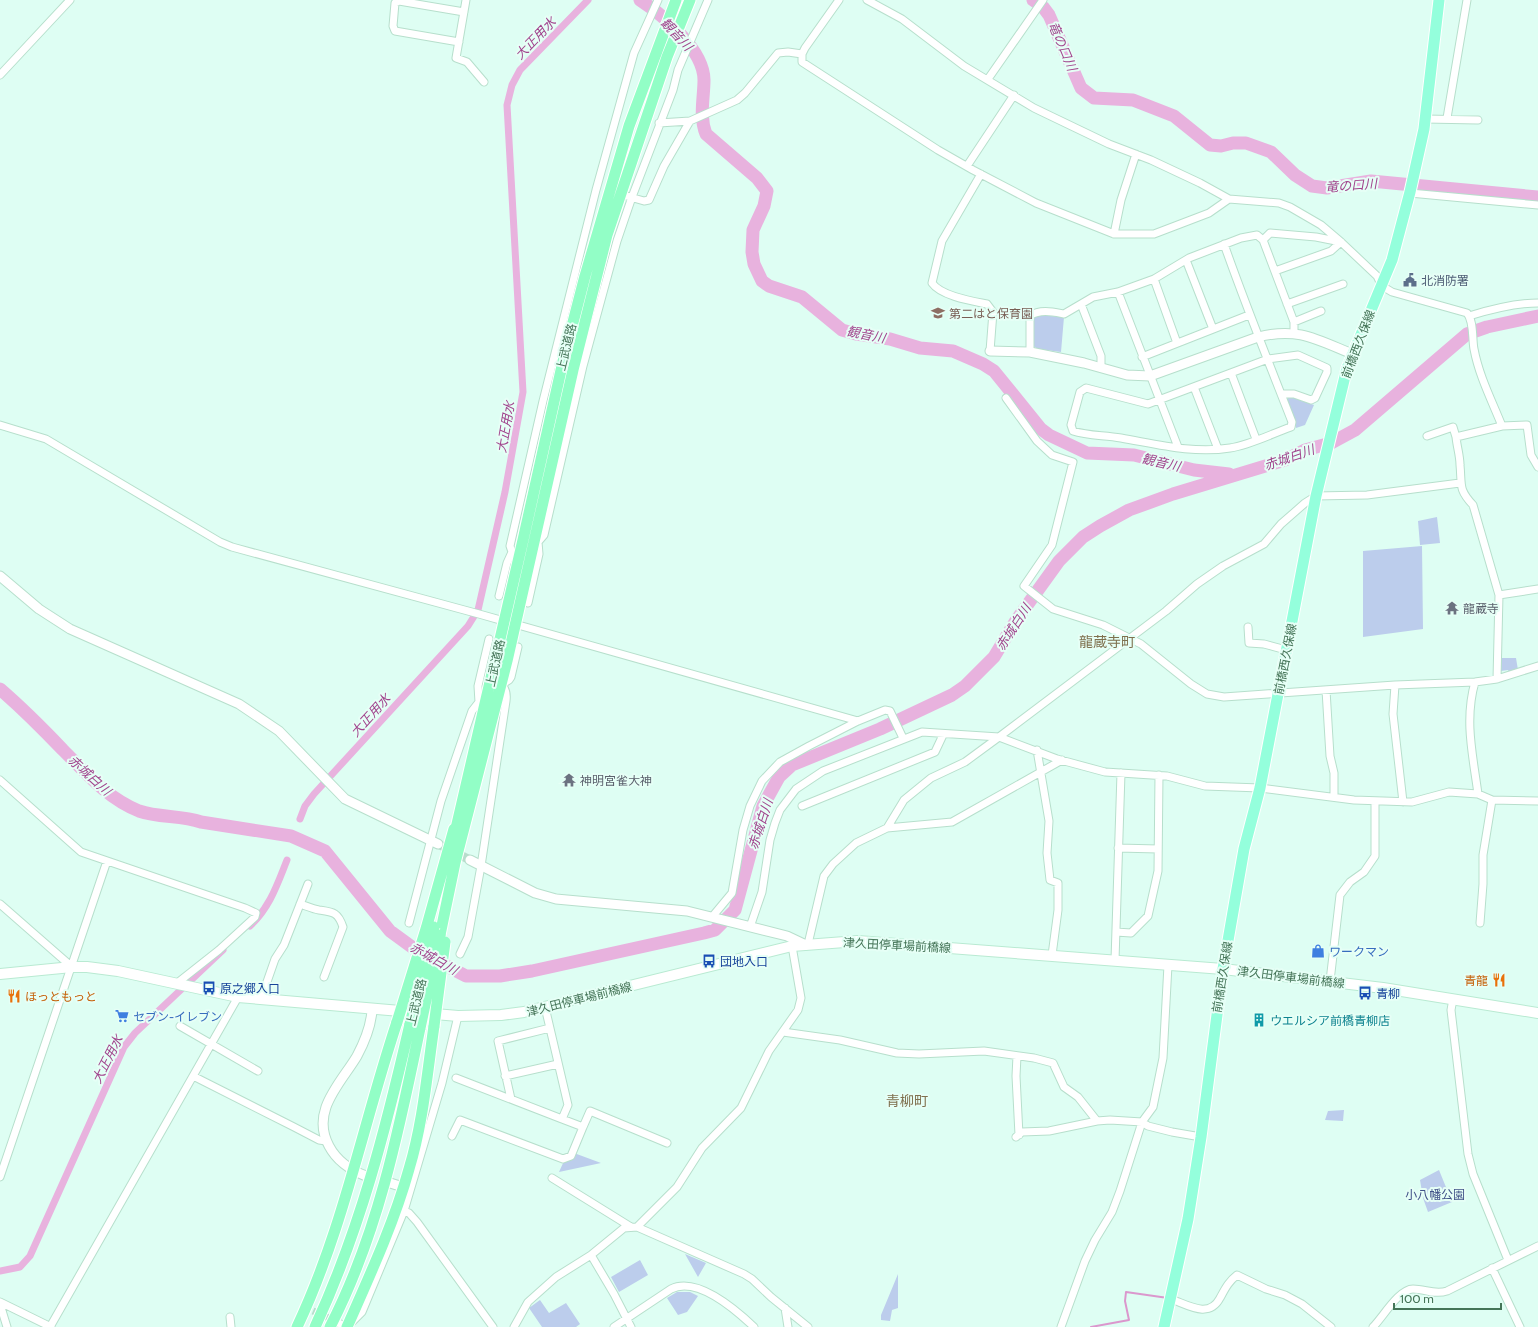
<svg xmlns="http://www.w3.org/2000/svg" width="1538" height="1327" font-family="Cabin,'Noto Sans JP',sans-serif">
	<style>
		.green { fill: #bccdec }
		.lines { fill: none; stroke-linecap: round; stroke-linejoin: round }
		.stream { stroke: #db97cd; stroke-width: 2 }
		.canal { stroke: #e8b2de; stroke-width: 7 }
		.river { stroke: #e8b2de; stroke-width: 13 }
		.minor-tunnel { stroke: #b8dccc; stroke-width: 7; stroke-dasharray: 7 3.5; stroke-linecap: butt }
		.tertiary-tunnel { stroke: #b8dccc; stroke-width: 9; stroke-dasharray: 9 4.5; stroke-linecap: butt }
		.minor-casing { stroke: #b7dfcc; stroke-width: 9 }
		.tertiary-casing { stroke: #b7dfcc; stroke-width: 11 }
		.secondary-casing { stroke: #b9ead2; stroke-width: 12 }
		.primary-casing { stroke: #fff; stroke-width: 13 }
		.trunk-casing { stroke: #fff; stroke-width: 13 }
		.minor { stroke: #fff; stroke-width: 7 }
		.tertiary { stroke: #fff; stroke-width: 9 }
		.secondary { stroke: #fff; stroke-width: 10 }
		.primary { stroke: #94ffdc; stroke-width: 11 }
		.trunk { stroke: #92fec6; stroke-width: 11 }
		.trunk-bridge-casing { stroke: #fff; stroke-width: 13; stroke-linecap: butt }
		.trunk-bridge { stroke: #92fec6; stroke-width: 11 }
		.labels { text-anchor: middle; dominant-baseline: central; stroke-width: 4; stroke-linejoin: round; paint-order: stroke }
		.service-label { font-size: 12px; fill: #4e5e75; stroke: #e6fff6; text-anchor: start }
		.education-label { font-size: 12px; fill: #785e54; stroke: #e6fff6; text-anchor: start }
		.street-label { font-size: 12px; fill: #457558; stroke: #e6fff6 }
		.worship-label { font-size: 12px; fill: #5b616d; stroke: #e6fff6; text-anchor: start }
		.shop-label { font-size: 12px; fill: #366cbe; stroke: #e6fff6; text-anchor: start }
		.transit-label { font-size: 12px; fill: #164399; stroke: #e6fff6; text-anchor: start }
		.food-label { font-size: 12px; fill: #c56008; stroke: #e6fff6; text-anchor: end }
		.culture-label { font-size: 12px; fill: #0d838f; stroke: #e6fff6; text-anchor: start }
		.park-label { font-size: 12px; fill: #415288; stroke: #e6fff6 }
		.water-label { font-size: 13px; font-style: italic; fill: #a1448d; stroke: #e6fff6 }
		.quarter-label { font-size: 14px; fill: #7f714f; stroke: #e6fff6 }
	</style>
	<rect width="100%" height="100%" fill="#defef3"/>
	<!-- green -->
	<path class="green" d="M1036,315L1064,317L1061,352L1038,349L1033,346V319Z
		M1289,396L1314,405L1305,425L1296,428L1287,400Z
		M1437,517L1440,543L1420,545L1418,521Z
		M1422,546L1423,629L1363,637V551Z
		M1501,658H1516L1518,670L1509,672L1508,670L1501,671Z
		M1344,1110L1343,1121L1325,1120L1328,1111Z
		M574,1153L601,1163L559,1172L564,1161Z
		M1439,1170L1452,1202L1428,1212L1423,1198L1420,1180Z
		M685,1254L706,1263L698,1277Z
		M640,1260L648,1275L619,1292L611,1277Z
		M898,1274V1308L892,1310L890,1321L881,1320V1315Z
		M677,1292H690L698,1296L687,1312L678,1315L667,1298Z
		M540,1300L549,1313L566,1303L580,1324L576,1327H542L529,1308Z"/>
	<g class="lines">
		<!-- stream -->
		<path class="stream" d="M1091,1327L1129,1320L1125,1301L1126,1292L1168,1298"/>
		<!-- canal -->
		<path class="canal" d="M300,819L305,806L314,794L468,626L478,610L505,492L523,392L507,105L512,85L520,70L588,0
			M250,926C270,907 277,885 287,860
			M0,1271L20,1267L30,1256L124,1047L135,1033L223,950"/>
		<!-- river -->
		<path class="river" d="M640,0C663,15 704,50 704,80C704,98 699,116 706,134L757,178L767,191L764,206L753,230L752,252L754,264L762,281L769,286L802,297L842,330L856,334L890,339L920,348L953,351L983,364L994,371L1041,429L1049,435L1087,453L1134,455L1194,470L1229,474
			M1033,0L1043,7L1049,15L1081,88L1094,98L1133,100L1174,116L1210,145L1221,146L1233,143H1246L1271,152L1295,175L1312,186L1327,188L1371,181L1538,197
			M0,689C22,708 43,729 63,750C86,773 108,799 139,811C159,818 181,815 201,822L291,836L325,851L390,931L416,950L466,976H500L532,971L704,933L715,930L735,910L763,806L779,777L792,765L880,729L952,695L965,686L994,657L1015,622L1059,561L1083,537L1100,526L1129,510L1173,494L1285,460L1305,450L1331,443L1355,430L1467,334L1487,327L1538,316"/>
		<!-- minor-tunnel -->
		<path class="minor-tunnel" d="M313,1311L336,1321"/>
		<!-- tertiary-tunnel -->
		<path class="tertiary-tunnel" d="M438,844L470,860"/>
		<!-- minor casing -->
		<g class="minor-casing">
			<path id="minor" d="M466,0L456,58L467,62L484,82
				M839,0L805,48L802,54V62L938,150L973,170L1036,203L1114,234H1154L1209,213L1229,199
				M867,0L902,19L964,66L1034,108L1109,144L1151,160L1200,183L1229,199L1279,203L1290,207L1321,225L1341,242L1377,276L1382,286L1392,292L1467,313C1474,321 1472,339 1474,349C1479,376 1492,401 1502,426
				M459,42L395,31L393,26L395,3L399,1L464,12
				M0,75L70,0
				M988,79L1043,0
				M1447,118L1467,0
				M1425,119L1478,120
				M659,123L690,121L737,100L745,93L778,53L788,52L802,54
				M967,166L1014,95
				M981,174L942,241L932,283C941,296 972,301 987,304L993,312L990,351
				M1410,193L1538,205
				M623,195L644,201L649,200L664,166L690,121
				M1114,234L1121,200L1136,154
				M1263,240L1270,233L1316,237L1341,242
				M1224,244C1245,304 1269,363 1292,422L1291,427C1271,434 1250,445 1230,448C1193,454 1156,444 1121,438C1104,435 1088,436 1073,431L1071,425L1080,392L1086,388L1148,404L1268,359L1298,355L1327,368V372L1315,398L1311,400L1294,394H1281
				M1186,260L1213,329
				M1275,271L1331,251L1341,242
				M1154,279L1177,343
				M1118,292L1178,447
				M1081,304L1101,356V368
				M1287,304L1343,284
				M1469,316C1492,309 1515,303 1538,303
				M1294,322L1321,311
				M1030,352V316C1040,309 1053,312 1064,314L1093,297L1118,292L1154,279L1189,258L1241,238L1257,235L1263,240L1294,322V332
				M1142,357L1249,315
				M1231,373L1256,439
				M1194,387L1218,449
				M1006,398L1037,441L1052,455L1073,462L1052,545L1024,586L1053,609L1103,625L1141,644L1191,684L1207,694L1224,697L1395,685L1475,682L1497,679L1538,666
				M0,425L46,439L220,542L232,547L479,614L858,721
				M1427,436L1453,427L1456,437
				M531,542H538L544,535L583,366L617,241L632,197L673,90L678,70L708,0
				M519,556L512,552L510,546L543,401L596,190L634,53L658,0
				M1499,595L1538,589
				M499,596L507,563L512,552
				M528,603L539,554L538,542
				M1248,627L1249,643L1264,644L1286,650
				M1497,679L1499,595L1473,505C1458,489 1462,485 1460,465C1460,456 1457,447 1456,437L1502,426L1527,425L1531,455L1538,467
				M1475,682C1464,720 1473,756 1478,794
				M501,685L509,680L511,677L518,647
				M1395,685L1393,714L1403,802
				M1326,690L1330,756L1334,773V797
				M479,702L478,686L489,639
				M1037,750L1049,821L1047,853L1050,880L1058,883V910L1052,955
				M0,780L81,852L245,908L256,913L255,917L219,950L176,984
				M802,806L935,752L943,735
				M887,828L952,822L1062,760
				M1118,848L1158,849
				M0,904L72,967
				M300,904C306,906 313,909 319,910C333,912 338,912 343,927L324,977
				M712,917L732,893L743,830L750,806L762,781L780,762L809,746L858,721L885,710L890,711L903,738
				M409,923L441,801L472,711L479,702L487,699
				M1480,923L1483,884V855L1492,800
				M750,927L762,892L770,840L775,823L780,810L796,789L823,771L922,732L999,737L1057,759L1105,772L1167,776L1205,786L1260,788L1354,800L1412,802L1449,792L1478,794L1492,800L1538,801
				M1116,932L1131,933L1148,916L1158,871L1159,775
				M808,944L824,876L833,864L856,843L887,828L904,800L931,778L965,762L999,737L1166,611L1197,584L1223,566L1264,544L1281,524L1305,503L1316,496L1367,495L1460,483
				M460,954L468,937L481,866L506,701C507,693 506,687 499,684
				M1115,960L1121,773
				M1330,981L1340,895L1350,882L1364,872L1375,856V801
				M261,999L275,959L284,945L308,884
				M1453,999L1451,1010L1468,1154L1473,1174L1508,1260
				M180,1026L258,1071
				M783,1032L840,1040L897,1053L919,1054L984,1051L1034,1058L1053,1063L1064,1087L1078,1097L1097,1121L1110,1120L1142,1122L1148,1126L1172,1132L1201,1137
				M1017,1056L1016,1076L1019,1135
				M193,1076L294,1127L319,1140L326,1141
				M505,1076L558,1064
				M456,1078L562,1119L568,1105L545,1007
				M511,1099L498,1041L550,1028
				M562,1119L583,1127L590,1111L667,1143
				M452,1136L460,1120L563,1159L571,1156L583,1127
				M1016,1137L1022,1132L1049,1131L1097,1121
				M0,1177L107,861
				M552,1178L631,1227
				M404,1211L409,1213L417,1222L493,1327
				M637,1227L744,1274L752,1279L771,1297L808,1327
				M591,1255L614,1294L631,1327
				M1492,1268L1520,1327
				M1171,1299C1188,1305 1209,1319 1220,1298C1225,1289 1228,1282 1237,1275L1266,1289L1285,1295L1302,1304L1331,1327
				M0,1302L51,1327
				M0,1304L7,1327
				M785,1308L788,1327
				M230,1317L231,1327
				M336,1322L347,1327L362,1312L404,1211L442,1083L458,1016
				M50,1327L238,997
				M514,1327L528,1302L556,1277L591,1255L624,1228L637,1227L677,1187L702,1148L741,1108L769,1051L798,1010L801,998L792,946
				M614,1327L671,1289C697,1276 736,1310 754,1327
				M1061,1327L1085,1261L1095,1240L1112,1212L1120,1191L1142,1122L1153,1107L1163,1058L1168,965
				M1373,1327C1383,1317 1399,1289 1413,1289C1425,1289 1435,1295 1447,1291L1538,1246"/>
		</g>
		<!-- tertiary casing -->
		<g class="tertiary-casing">
			<path id="tertiary" d="M990,351L1030,352L1084,363L1127,375L1150,376L1258,337C1298,327 1316,339 1352,354
				M0,576L39,609L70,629L239,704L279,731L345,799L438,844
				M470,860L535,893L556,899L687,911L787,936L806,945
				M366,1176C350,1170 337,1161 329,1146C310,1111 341,1083 357,1056C365,1041 371,1026 372,1010
				M387,1182L403,1187"/>
		</g>
		<!-- secondary casing -->
		<g class="secondary-casing">
			<path id="secondary" d="M0,974L72,967H87L118,971L238,997L458,1016L501,1015L524,1012L792,946L858,941L1223,969L1383,988L1538,1013"/>
		</g>
		<!-- primary casing -->
		<g class="primary-casing">
			<path id="primary" d="M1164,1327L1188,1219L1201,1137L1223,969L1244,849L1260,788L1316,496L1347,368L1392,260L1410,192L1424,129L1439,0"/>
		</g>
		<!-- trunk casing -->
		<g class="trunk-casing">
			<path id="trunk" d="M454,837L523,540L564,357L585,276L629,126L676,0
				M426,929L454,829
				M440,935L455,863L507,661L573,370L607,235L667,57L690,0
				M297,1327C343,1230 363,1124 397,1022
				M315,1327C360,1230 386,1128 410,1024
				M330,1327C378,1234 399,1130 420,1028
				M347,1327C370,1275 394,1223 409,1169C423,1123 427,1074 434,1026"/>
		</g>
		<!-- minor -->
		<use href="#minor" class="minor"/>
		<!-- tertiary -->
		<use href="#tertiary" class="tertiary"/>
		<!-- secondary -->
		<use href="#secondary" class="secondary"/>
		<!-- primary -->
		<use href="#primary" class="primary"/>
		<!-- trunk -->
		<use href="#trunk" class="trunk"/>
		<!-- trunk-bridge casing -->
		<g class="trunk-bridge-casing">
			<path id="trunk-bridge" d="M397,1022L426,929
				M410,1024L434,927
				M434,1026L445,942
				M420,1028L440,935"/>
		</g>
		<!-- trunk-bridge -->
		<use href="#trunk-bridge" class="trunk-bridge"/>
	</g>
	<!-- icons -->
	<defs>
		<g id="civic-bare" transform="scale(1.08)"><path d="M-.6-6.5H3V-4.5H.6V-3L4-1V1h2V6H-6V1h2V-1L-.6-3ZM-1.2 2.5V6h2.4V2.5Z" fill="#5c6f8a" stroke="#e6fff6" stroke-width="2.5" paint-order="stroke"/></g>
		<g id="school-bare" transform="scale(1.08)"><path d="M0-5L7-2L0 1L-7-2ZM-4 1L0 2.5L4 1V4Q0 6-4 4Z" fill="#8d6e63" stroke="#e6fff6" stroke-width="2.5" paint-order="stroke"/></g>
		<g id="temple-bare" transform="scale(1.08)"><path d="M0-6L5-2H3V0L6.5 2.5H4V6H1.5V3h-3V6H-4V2.5H-6.5L-3 0V-2H-5Z" fill="#6b7280" stroke="#e6fff6" stroke-width="2.5" paint-order="stroke"/></g>
		<g id="shop-bare" transform="scale(1.08)"><path d="M-5-2.5h2.3a2.7 3.5 0 0 1 5.4 0H5L5.5 6h-11ZM-1.5-2.5h3a1.5 2.3 0 0 0-3 0Z" fill="#3f7fe0" stroke="#e6fff6" stroke-width="2.5" paint-order="stroke"/></g>
		<g id="bus-bare" transform="scale(1.08)"><path d="M-5-6H5V4H4V6H2V4H-2V6H-4V4H-5ZM-3.5-4V0h7V-4ZM-3.5 1.2v1.5H-2V1.2ZM2 1.2v1.5H3.5V1.2Z" fill="#1a4fb4" stroke="#e6fff6" stroke-width="2.5" paint-order="stroke"/></g>
		<g id="restaurant-bare" transform="scale(1.08)"><path d="M-5-6h1v4h1v-4h1v4h1v-4h1v5L-1.5 .5V6h-2V.5L-5-1ZM5-6V6H3V1.5H1.5Q1.5-4 5-6Z" fill="#e8710a" stroke="#e6fff6" stroke-width="2.5" paint-order="stroke"/></g>
		<g id="supermarket-bare" transform="scale(1.08)"><path d="M-6-5.5h2.5l.6 2H6L4.5 2H-2.5L-4.4-4H-6ZM-1.5 3.2a1.3 1.3 0 1 0 .1 0ZM3 3.2a1.3 1.3 0 1 0 .1 0Z" fill="#3f7fe0" stroke="#e6fff6" stroke-width="2.5" paint-order="stroke"/></g>
		<g id="building-bare" transform="scale(1.08)"><path d="M-4-6H4V6H1V3H-1V6H-4ZM-2.5-4.3h1.7v1.8h-1.7ZM.8-4.3h1.7v1.8H.8ZM-2.5-1h1.7V.8h-1.7ZM.8-1h1.7V.8H.8Z" fill="#0f9aa8" stroke="#e6fff6" stroke-width="2.5" paint-order="stroke"/></g>
	</defs>
	<g fill-rule="evenodd">
		<use href="#civic-bare" x="1410" y="280"/>
		<use href="#school-bare" x="938" y="313"/>
		<use href="#temple-bare" x="1452" y="608"/>
		<use href="#temple-bare" x="569" y="780"/>
		<use href="#shop-bare" x="1318" y="951"/>
		<use href="#bus-bare" x="709" y="961"/>
		<use href="#restaurant-bare" x="1499" y="980"/>
		<use href="#bus-bare" x="209" y="988"/>
		<use href="#bus-bare" x="1365" y="993"/>
		<use href="#restaurant-bare" x="14" y="996"/>
		<use href="#supermarket-bare" x="122" y="1016"/>
		<use href="#building-bare" x="1259" y="1020"/>
	</g>
	<g class="labels">
		<!-- service labels -->
		<g class="service-label">
			<text x="1421" y="280">北消防署</text>
		</g>
		<!-- education labels -->
		<g class="education-label">
			<text x="949" y="313">第二はと保育園</text>
		</g>
		<!-- street labels -->
		<g class="street-label">
			<text transform="translate(1358 344) rotate(-69)">前橋西久保線</text>
			<text transform="translate(566 347) rotate(-76)">上武道路</text>
			<text transform="translate(1285 659) rotate(-79)">前橋西久保線</text>
			<text transform="translate(495 663) rotate(-77)">上武道路</text>
			<text transform="translate(897 945) rotate(3)">津久田停車場前橋線</text>
			<text transform="translate(1222 977) rotate(-81)">前橋西久保線</text>
			<text transform="translate(1291 977) rotate(7)">津久田停車場前橋線</text>
			<text transform="translate(579 999) rotate(-14)">津久田停車場前橋線</text>
			<text transform="translate(416 1002) rotate(-76)">上武道路</text>
		</g>
		<!-- worship labels -->
		<g class="worship-label">
			<text x="1463" y="608">龍蔵寺</text>
			<text x="580" y="780">神明宮雀大神</text>
		</g>
		<!-- shop labels -->
		<g class="shop-label">
			<text x="1329" y="951">ワークマン</text>
			<text x="133" y="1016">セブン-イレブン</text>
		</g>
		<!-- transit labels -->
		<g class="transit-label">
			<text x="720" y="961">団地入口</text>
			<text x="220" y="988">原之郷入口</text>
			<text x="1376" y="993">青柳</text>
		</g>
		<!-- food labels -->
		<g class="food-label">
			<text x="1488" y="980">青龍</text>
			<text x="25" y="996" text-anchor="start">ほっともっと</text>
		</g>
		<!-- culture labels -->
		<g class="culture-label">
			<text x="1270" y="1020">ウエルシア前橋青柳店</text>
		</g>
		<!-- park labels -->
		<g class="park-label">
			<text x="1435" y="1194">小八幡公園</text>
		</g>
		<!-- water labels -->
		<g class="water-label">
			<text transform="translate(677 34) rotate(47)">観音川</text>
			<text transform="translate(535 38) rotate(-46)">大正用水</text>
			<text transform="translate(1063 46) rotate(67)">竜の口川</text>
			<text transform="translate(1351 185) rotate(-4)">竜の口川</text>
			<text transform="translate(866 334) rotate(11)">観音川</text>
			<text transform="translate(505 427) rotate(-80)">大正用水</text>
			<text transform="translate(1289 457) rotate(-19)">赤城白川</text>
			<text transform="translate(1161 462) rotate(13)">観音川</text>
			<text transform="translate(1013 627) rotate(-57)">赤城白川</text>
			<text transform="translate(370 715) rotate(-48)">大正用水</text>
			<text transform="translate(90 775) rotate(42)">赤城白川</text>
			<text transform="translate(760 824) rotate(-72)">赤城白川</text>
			<text transform="translate(434 958) rotate(29)">赤城白川</text>
			<text transform="translate(107 1059) rotate(-63)">大正用水</text>
		</g>
		<!-- quarter labels -->
		<g class="quarter-label">
			<text x="1107" y="642">龍蔵寺町</text>
			<text x="907" y="1101">青柳町</text>
		</g>
	</g>
	<!-- scale -->
	<path d="M1394 1303v6h107v-6" fill="none" stroke="#457558" stroke-width="2"/>
	<text x="1400" y="1303" font-size="12" fill="#457558" stroke="#e6fff6" stroke-width="3" paint-order="stroke">100 m</text>
</svg>
